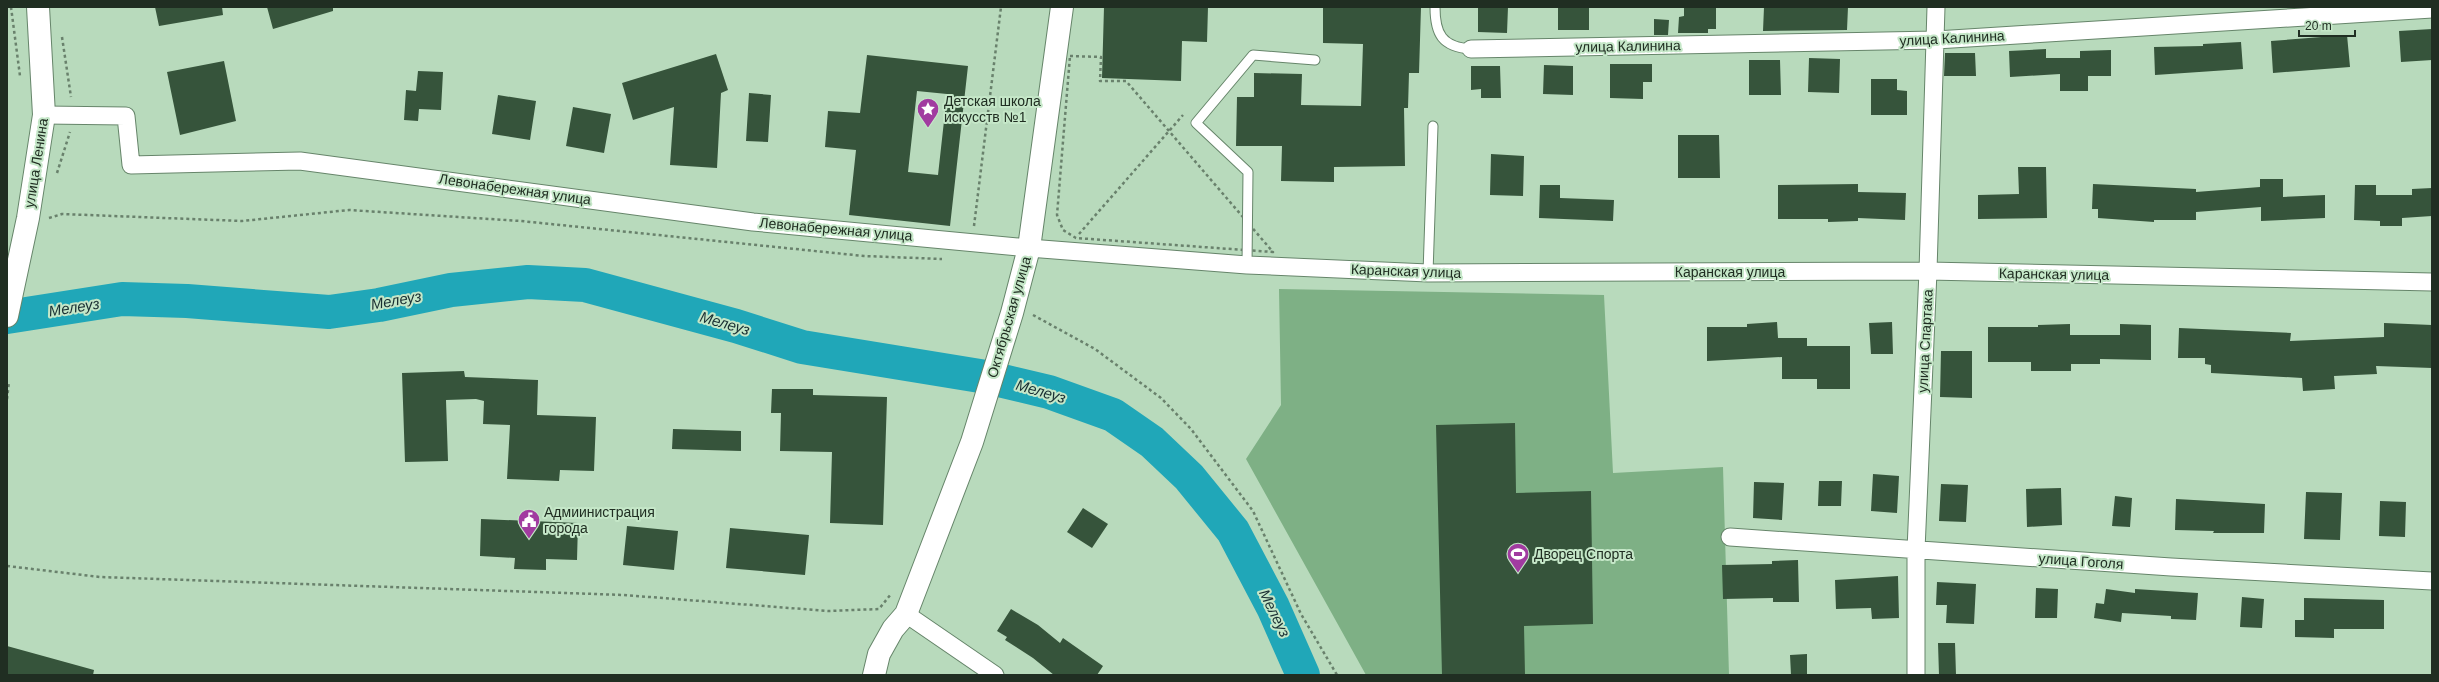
<svg xmlns="http://www.w3.org/2000/svg" width="2439" height="682" font-family="Arial,sans-serif">
	<style>
		.green { fill: #7eb085 }
		.lines { fill: none; stroke-linecap: round; stroke-linejoin: round }
		.river { stroke: #20a7b8; stroke-width: 34 }
		.building { fill: #36543b; fill-rule: evenodd }
		.lane-casing { stroke: #66856a; stroke-width: 11 }
		.street-casing { stroke: #66856a; stroke-width: 19 }
		.secondary-casing { stroke: #66856a; stroke-width: 24 }
		.path { stroke: #69816c; stroke-width: 2.5; stroke-dasharray: 3 3; stroke-linecap: butt }
		.lane { stroke: #fff; stroke-width: 9 }
		.street { stroke: #fff; stroke-width: 17 }
		.secondary { stroke: #fff; stroke-width: 22 }
		.labels { text-anchor: middle; dominant-baseline: central; stroke-width: 4; stroke-linejoin: round; paint-order: stroke }
		.street-label { font-size: 14px; fill: #202e22; stroke: #c5e7c8 }
		.poi-label { font-size: 14px; fill: #202e22; stroke: #c5e7c8; text-anchor: start }
		.water-label { font-size: 15px; font-style: italic; fill: #1a2f33; stroke: #c5e7c8 }
	</style>
	<rect width="100%" height="100%" fill="#b8dabc"/>
	<!-- green -->
	<path class="green" d="M1279,289L1604,295L1613,473L1723,467L1729,675H1366L1246,459L1281,405Z"/>
	<g class="lines">
		<!-- river -->
		<path class="river" d="M7,317L122,299L187,301L329,312L379,305L451,290L528,282L585,285L736,326L802,347L986,377L1049,392L1113,415L1152,442L1189,477L1233,531L1273,607L1303,675"/>
	</g>
	<!-- building -->
	<path class="building" d="M155,7H222L223,15L159,26Z
		M267,7H333V11L273,29Z
		M1104,7H1208L1207,42L1182,41L1181,81L1102,78Z
		M1323,7H1421L1419,73H1409L1408,108H1404L1405,166L1334,167V182L1281,181L1282,146H1236L1237,97H1254V73L1302,74L1301,105L1361,106L1363,44L1323,43Z
		M1478,7H1508L1507,33L1478,32Z
		M1558,7H1589V30H1558Z
		M1684,7H1716V29H1708V33H1678L1679,17L1684,16Z
		M1764,7H1848L1847,30L1763,31Z
		M1654,19L1669,20L1668,35H1654Z
		M2432,29V60L2401,62L2399,31Z
		M2347,35L2350,67L2273,73L2271,41Z
		M2241,42L2243,69L2155,75L2154,47L2203,46V44Z
		M2046,49V58H2080V51L2111,50V76H2088V91H2060V74L2010,77L2009,51Z
		M1945,53H1975L1976,76H1944Z
		M716,54L728,90L721,93L717,168L670,165L674,107L633,120L622,83Z
		M867,55L968,66L950,226L849,215L856,150L825,147L828,111L860,113ZM917,91L947,94L938,175L908,172Z
		M1809,58L1840,59L1839,93L1808,92Z
		M1749,60H1780L1781,95H1749Z
		M224,61L236,121L180,135L167,72Z
		M1610,64H1652V82H1643V99L1610,98Z
		M1544,65L1573,66V95L1543,94Z
		M1471,66H1500L1501,98H1481V89L1471,90Z
		M418,71L443,72L441,110L419,109L418,121L404,120L406,90L416,91Z
		M1871,79H1897V90L1907,91V115H1871Z
		M749,93L771,95L768,142L746,141Z
		M498,95L536,101L530,140L492,134Z
		M573,107L611,114L604,153L566,146Z
		M1678,135H1719L1720,178H1678Z
		M1491,154L1524,156L1523,196L1490,195Z
		M2018,167H2046L2047,218L1978,219V195L2019,194Z
		M2260,179H2283V197L2325,195V218L2261,221V207L2196,212V220H2154V222L2098,218V209H2092L2093,184L2196,189V192L2260,187Z
		M1858,184V192L1906,193L1905,220L1858,218V221L1828,222V219H1778V185Z
		M1540,185H1560V198L1614,200L1613,221L1539,218Z
		M2355,185H2376V195H2412V189L2432,188V216L2402,218V226H2380V221L2354,220Z
		M1777,322L1778,338H1807V346H1850V389H1817V379H1782V357L1707,361V327H1747V324Z
		M1892,322L1893,354H1871L1869,323Z
		M2384,323L2432,325V368L2376,366L2377,374L2334,376L2335,389L2303,391L2302,378L2211,373V365L2205,364V358H2178L2179,328L2291,333L2290,341L2384,337Z
		M2070,324V335H2120V324L2151,325V360L2100,359V364H2071V371H2031V362H1988V327H2038V325Z
		M1941,351H1972V398L1940,397Z
		M464,371L465,377L538,380L537,415L596,417L594,471L560,470L559,481L507,479L510,425L483,424L484,401L476,399L446,400L448,461L405,462L402,373Z
		M772,389H813V395L887,397L883,525L830,523L832,452L780,451L781,413H771Z
		M1515,423L1516,493L1591,491L1593,624L1524,626L1525,675H1442L1436,425Z
		M673,429L741,431V451L672,449Z
		M1873,474L1899,476L1897,513L1871,511Z
		M1819,481H1842L1841,506H1818Z
		M1754,482L1784,483L1782,520L1753,518Z
		M1941,484L1968,485L1966,522L1939,521Z
		M2061,488L2062,525L2027,527L2026,489Z
		M2306,492L2342,493L2340,540L2304,539Z
		M2115,496L2132,498L2130,527L2112,526Z
		M2176,499L2265,504L2264,533H2213L2214,531L2175,530Z
		M2380,501L2406,502L2405,537L2379,536Z
		M1083,508L1108,524L1092,548L1067,532Z
		M481,519L578,523L577,560L546,559V570L514,569L515,558L480,556Z
		M627,526L678,531L674,570L623,565Z
		M730,528L809,535L805,575L726,568Z
		M1798,560L1799,602H1773V598L1723,599L1722,565L1772,564V561Z
		M1898,576L1899,618L1872,619L1871,608L1836,609L1835,580Z
		M1937,582L1976,584L1974,624L1946,623L1947,605H1936Z
		M2036,588L2058,589L2057,618H2035Z
		M2106,589L2135,593V589L2198,593L2196,620L2171,619V616L2122,613L2121,622L2094,618L2096,603L2104,604Z
		M2242,597L2264,599L2262,628L2240,627Z
		M2304,598L2384,600V629H2334V638L2295,637V620H2304Z
		M1011,609L1038,625L1060,643L1063,638L1103,666L1097,675H1054L1033,658L1005,640L1007,637L997,631Z
		M1938,643H1955L1956,675H1939Z
		M7,646L94,670L93,675H7Z
		M1807,654V675H1791L1790,655Z"/>
	<g class="lines">
		<!-- lane casing -->
		<g class="lane-casing">
			<path id="lane" d="M1435,7C1435,34 1442,47 1471,49
				M1247,265L1248,172L1196,123L1253,55L1315,60
				M1428,273L1433,126"/>
		</g>
		<!-- street casing -->
		<g class="street-casing">
			<path id="street" d="M1471,49L1936,40L2432,9
				M44,115L126,116L131,165L300,161L753,222L1029,248L1247,265L1428,273L1928,271L2432,282
				M1730,537L2171,567L2432,581
				M906,614L995,675
				M1916,675V550L1928,271L1936,7"/>
		</g>
		<!-- secondary casing -->
		<g class="secondary-casing">
			<path id="secondary" d="M7,316L28,218L44,115L38,7
				M874,675L879,654L893,629L906,614L921,575L972,442L1012,313L1029,248L1062,7"/>
		</g>
		<!-- path -->
		<path class="path" d="M11,7L20,76
			M62,37L71,97
			M1070,56L1101,57L1100,81H1126L1273,252L1076,238L1063,230L1057,215Z
			M57,173L70,132
			M49,218L62,214L242,221L349,210L521,221L864,256L942,259
			M974,226L1001,7
			M1079,234L1183,115
			M1033,315L1095,349L1161,398L1191,429L1253,511L1301,614L1337,675
			M7,399L9,382
			M7,566L100,577L624,595L828,611L879,609L891,594"/>
		<!-- lane -->
		<use href="#lane" class="lane"/>
		<!-- street -->
		<use href="#street" class="street"/>
		<!-- secondary -->
		<use href="#secondary" class="secondary"/>
	</g>
	<!-- icons -->
	<defs>
		<g id="sight-pin" transform="scale(1.15)"><path d="M0 17L-7.5 6A9.5 9.5 0 1 1 7.5 6Z" fill="#a13ba0" stroke="#c5e7c8"/><path d="M0-6L1.8-2.2L6-1.7L2.9 1.2L3.7 5.4L0 3.3L-3.7 5.4L-2.9 1.2L-6-1.7L-1.8-2.2Z" fill="#fff"/></g>
		<g id="civic-pin" transform="scale(1.15)"><path d="M0 17L-7.5 6A9.5 9.5 0 1 1 7.5 6Z" fill="#a13ba0" stroke="#c5e7c8"/><path d="M-.6-6.5H3V-4.5H.6V-3L4-1V1h2V6H-6V1h2V-1L-.6-3ZM-1.2 2.5V6h2.4V2.5Z" fill="#fff"/></g>
		<g id="stadium-pin" transform="scale(1.15)"><path d="M0 17L-7.5 6A9.5 9.5 0 1 1 7.5 6Z" fill="#a13ba0" stroke="#c5e7c8"/><path d="M0-5a6.5 5 0 1 0 0 10a6.5 5 0 1 0 0-10ZM-3.5-1.8h7v3.6h-7Z" fill="#fff"/></g>
	</defs>
	<g fill-rule="evenodd">
		<use href="#sight-pin" x="928" y="109"/>
		<use href="#civic-pin" x="529" y="520"/>
		<use href="#stadium-pin" x="1518" y="554"/>
	</g>
	<g class="labels">
		<!-- street labels -->
		<g class="street-label">
			<text transform="translate(1952 38) rotate(-3)">улица Калинина</text>
			<text transform="translate(1628 46) rotate(-1)">улица Калинина</text>
			<text transform="translate(36 163) rotate(-81)">улица Ленина</text>
			<text transform="translate(515 189) rotate(8)">Левонабережная улица</text>
			<text transform="translate(836 229) rotate(5)">Левонабережная улица</text>
			<text transform="translate(1406 271) rotate(2)">Каранская улица</text>
			<text x="1730" y="272">Каранская улица</text>
			<text transform="translate(2054 274) rotate(1)">Каранская улица</text>
			<text transform="translate(1009 317) rotate(-74)">Октябрьская улица</text>
			<text transform="translate(1925 341) rotate(-87)">улица Спартака</text>
			<text transform="translate(2081 561) rotate(4)">улица Гоголя</text>
		</g>
		<!-- poi labels -->
		<g class="poi-label">
			<text x="944" y="101">Детская школа<tspan x="944" dy="16">искусств №1</tspan></text>
			<text x="544" y="512">Адмиинистрация<tspan x="544" dy="16">города</tspan></text>
			<text x="1534" y="554">Дворец Спорта</text>
		</g>
		<!-- water labels -->
		<g class="water-label">
			<text transform="translate(396 300) rotate(-10)">Мелеуз</text>
			<text transform="translate(74 307) rotate(-9)">Мелеуз</text>
			<text transform="translate(725 323) rotate(16)">Мелеуз</text>
			<text transform="translate(1041 391) rotate(16)">Мелеуз</text>
			<text transform="translate(1275 613) rotate(64)">Мелеуз</text>
		</g>
	</g>
	<!-- border -->
	<rect width="2439" height="682" fill="none" stroke="#202e22" stroke-width="16"/>
	<!-- scale -->
	<path d="M2299 30v6h56v-6" fill="none" stroke="#202e22" stroke-width="2"/>
	<text x="2305" y="30" font-size="12" fill="#202e22" stroke="#c5e7c8" stroke-width="3" paint-order="stroke">20 m</text>
</svg>
